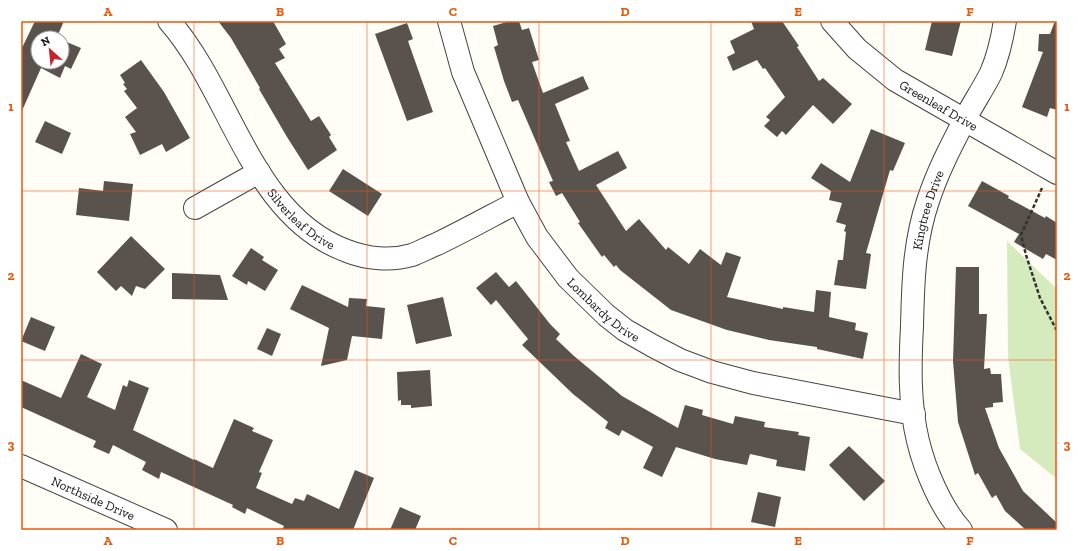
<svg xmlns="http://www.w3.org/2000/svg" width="1078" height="551" font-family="'Zilla Slab',serif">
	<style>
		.green { fill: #d5ebbd }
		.building { fill: #5a524d }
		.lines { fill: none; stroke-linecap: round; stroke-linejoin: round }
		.street-casing { stroke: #444; stroke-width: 24 }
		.path { stroke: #333; stroke-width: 2.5; stroke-dasharray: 4 2; stroke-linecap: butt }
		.street { stroke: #fff; stroke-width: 22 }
		.grid { fill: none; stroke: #e8590c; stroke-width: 1; stroke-opacity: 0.55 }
		.labels { text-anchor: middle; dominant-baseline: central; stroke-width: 4; stroke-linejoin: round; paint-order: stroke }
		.street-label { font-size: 13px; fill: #111; stroke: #fff }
		.neatline { fill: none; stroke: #e8590c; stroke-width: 1.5 }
		.grid-label { font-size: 13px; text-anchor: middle; font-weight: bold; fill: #e8590c }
	</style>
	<rect width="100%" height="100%" fill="#fffdf5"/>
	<!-- green -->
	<path class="green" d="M1007,241L1057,289V479L1020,449L1008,357Z"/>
	<!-- building -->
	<path class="building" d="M35,21H64L57,37L58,38H38V62H62V40L81,48L71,69L65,66L60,78L41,68L21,113V50Z
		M218,21H273L286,44L279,49L285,58L275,63L311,121L319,116L331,135L329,137L337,150L308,170L287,137L259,89L260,88L231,38Z
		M510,21H519L522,30L529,28L539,60L532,62L543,93L583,76L589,89L555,104L570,141L566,142L579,171L618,151L627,168L596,185L626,231L639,219L666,250L668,247L689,264L700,249L721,265L726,252L741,257L727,297L783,309V307L814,312L816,290L831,292L829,317L856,323L855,330L868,333L863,359L817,349V347L769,340L727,330L671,310L620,270L616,265L614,267L604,255L602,257L578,223L580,222L562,193L556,196L549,182L553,181L518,100L512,102L504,81L494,47L498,45L493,26Z
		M751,21H782L799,46L797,47L819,81L823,78L852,104L833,124L813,105L786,135L782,131L777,137L764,126L770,120L766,117L785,97L765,68L763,69L757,60L733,71L727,57L735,53L730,41L754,29Z
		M932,21H961L952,56L925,50Z
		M1055,21H1057V110L1050,108L1047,117L1022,107L1043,52L1038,51L1039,34H1050Z
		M407,23L413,39L408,41L433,112L407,121L375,34Z
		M141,60L164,92L190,138L166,152L162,144L140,155L130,134L136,132L125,117L137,108L124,91L127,89L123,84L125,83L120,75Z
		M45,121L71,133L62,154L35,142Z
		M871,129L905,143L893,171L890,170L866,253L871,254L866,289L834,285L838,260H843L846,232L844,231L846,225L836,222L842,203L829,200L831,191L811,178L821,163L850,182Z
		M343,169L382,194L368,216L329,191Z
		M104,181L133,184L129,221L76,215L79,188L103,191Z
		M982,181L1009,196L1008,198L1045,218L1046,216L1057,223V260L1046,254L1043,259L1014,242L1019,234L968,206Z
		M131,236L165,269L145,289L136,286L132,296L121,286L116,291L97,272Z
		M251,248L264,257L262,260L278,270L265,291L248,281L247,285L232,276Z
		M956,267H979V314H987L984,369L990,368L991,374H1001L1003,402L993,403V407L985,408L999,448L1023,491L1057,523V530H1026L1005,511L996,495L992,498L978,473L975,475L958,422L953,361Z
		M496,272L509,287L516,281L550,324L560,334L556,339L574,356L622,396L678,428L685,405L703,410L702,415L733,424L735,416L765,422L764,427L799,432L798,435L810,437L805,471L776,466L777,460L750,454L747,465L715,459L676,447L662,477L643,468L653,447L622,430L619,436L605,428L608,422L573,394L522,345L528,339L496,300L491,305L476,288Z
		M172,273L220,275L228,300L172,299Z
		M302,285L348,307L349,298L367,299L366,306L385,308L382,339L352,336L347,360L321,366L329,328L290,309Z
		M443,297L452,336L416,344L407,305Z
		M31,317L55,327L45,351L21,341Z
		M267,328L281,334L272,356L257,349Z
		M81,354L102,364L87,397L115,410L123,385L127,387L129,380L149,388L133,430L194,460V459L213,468L234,419L254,428L252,431L273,440L259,472L262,473L256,488L292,504L295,498L304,501L307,494L339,509L355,470L374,478L353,530H282L284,526L247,508L245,514L232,507L233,505L161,472L159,479L142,470L146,462L113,445L109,454L93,447L96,441L21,407V380L61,398Z
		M430,370L432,406L411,408V405H401V400L398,401L397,372Z
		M849,446L885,481L864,501L829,465Z
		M758,492L781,497L775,527L751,522Z
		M400,507L421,516L415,530H390Z"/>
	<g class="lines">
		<!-- street casing -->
		<g class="street-casing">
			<g id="street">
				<path id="s1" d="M169,21C231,91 251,216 347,251C367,259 391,261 412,255C420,252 429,247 437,244C464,231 491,216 518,202"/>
				<path id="s2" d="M449,21L463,72L518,202L537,237L568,278L606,315L625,330L653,346L680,360L712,372L753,383L914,414"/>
				<path id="s3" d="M832,21L857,49L895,80L1057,173"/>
				<path d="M195,208L259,172"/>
				<path id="s4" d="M21,466L166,530"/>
				<path id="s5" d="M961,530C941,508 925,470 918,441C909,404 910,364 912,326C913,283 914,242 928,201C937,173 951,146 964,121C972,105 983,89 991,73C998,57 1002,39 1005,21"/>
			</g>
		</g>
		<!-- path -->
		<path class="path" d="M1042,188L1021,235L1026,255L1040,298L1057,331"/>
		<!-- street -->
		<use href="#street" class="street"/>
	</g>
	<!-- grid -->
	<path class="grid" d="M194,21V530M367,21V530M539,21V530M711,21V530M884,21V530M21,191H1057M21,360H1057"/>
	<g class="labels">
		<!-- street labels -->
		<g class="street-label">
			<text stroke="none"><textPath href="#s3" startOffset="137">Greenleaf Drive</textPath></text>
			<text stroke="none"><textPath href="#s5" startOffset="333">Kingtree Drive</textPath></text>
			<text stroke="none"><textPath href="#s1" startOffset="240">Silverleaf Drive</textPath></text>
			<text stroke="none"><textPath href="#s2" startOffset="333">Lombardy Drive</textPath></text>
			<text stroke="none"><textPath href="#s4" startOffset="79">Northside Drive</textPath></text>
		</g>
	</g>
	<!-- border -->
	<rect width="1078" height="551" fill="none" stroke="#ffffff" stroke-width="44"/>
	<!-- north arrow -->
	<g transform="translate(50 50) rotate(333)"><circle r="19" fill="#ffffff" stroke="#a0a0a0"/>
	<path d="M0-3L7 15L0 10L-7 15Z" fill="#c4262e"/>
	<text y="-6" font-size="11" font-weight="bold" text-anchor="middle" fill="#111111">N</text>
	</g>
	<rect x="22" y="22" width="1034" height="507" class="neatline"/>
	<g class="grid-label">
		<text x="108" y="16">A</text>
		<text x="280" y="16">B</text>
		<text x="453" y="16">C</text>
		<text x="625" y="16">D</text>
		<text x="798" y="16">E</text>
		<text x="970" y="16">F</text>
		<text x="11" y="111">1</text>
		<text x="1067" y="111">1</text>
		<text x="11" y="280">2</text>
		<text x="1067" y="280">2</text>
		<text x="11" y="449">3</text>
		<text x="1067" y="449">3</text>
		<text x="108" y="545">A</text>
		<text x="280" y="545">B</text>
		<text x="453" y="545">C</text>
		<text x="625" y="545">D</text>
		<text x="798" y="545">E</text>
		<text x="970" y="545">F</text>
	</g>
</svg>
